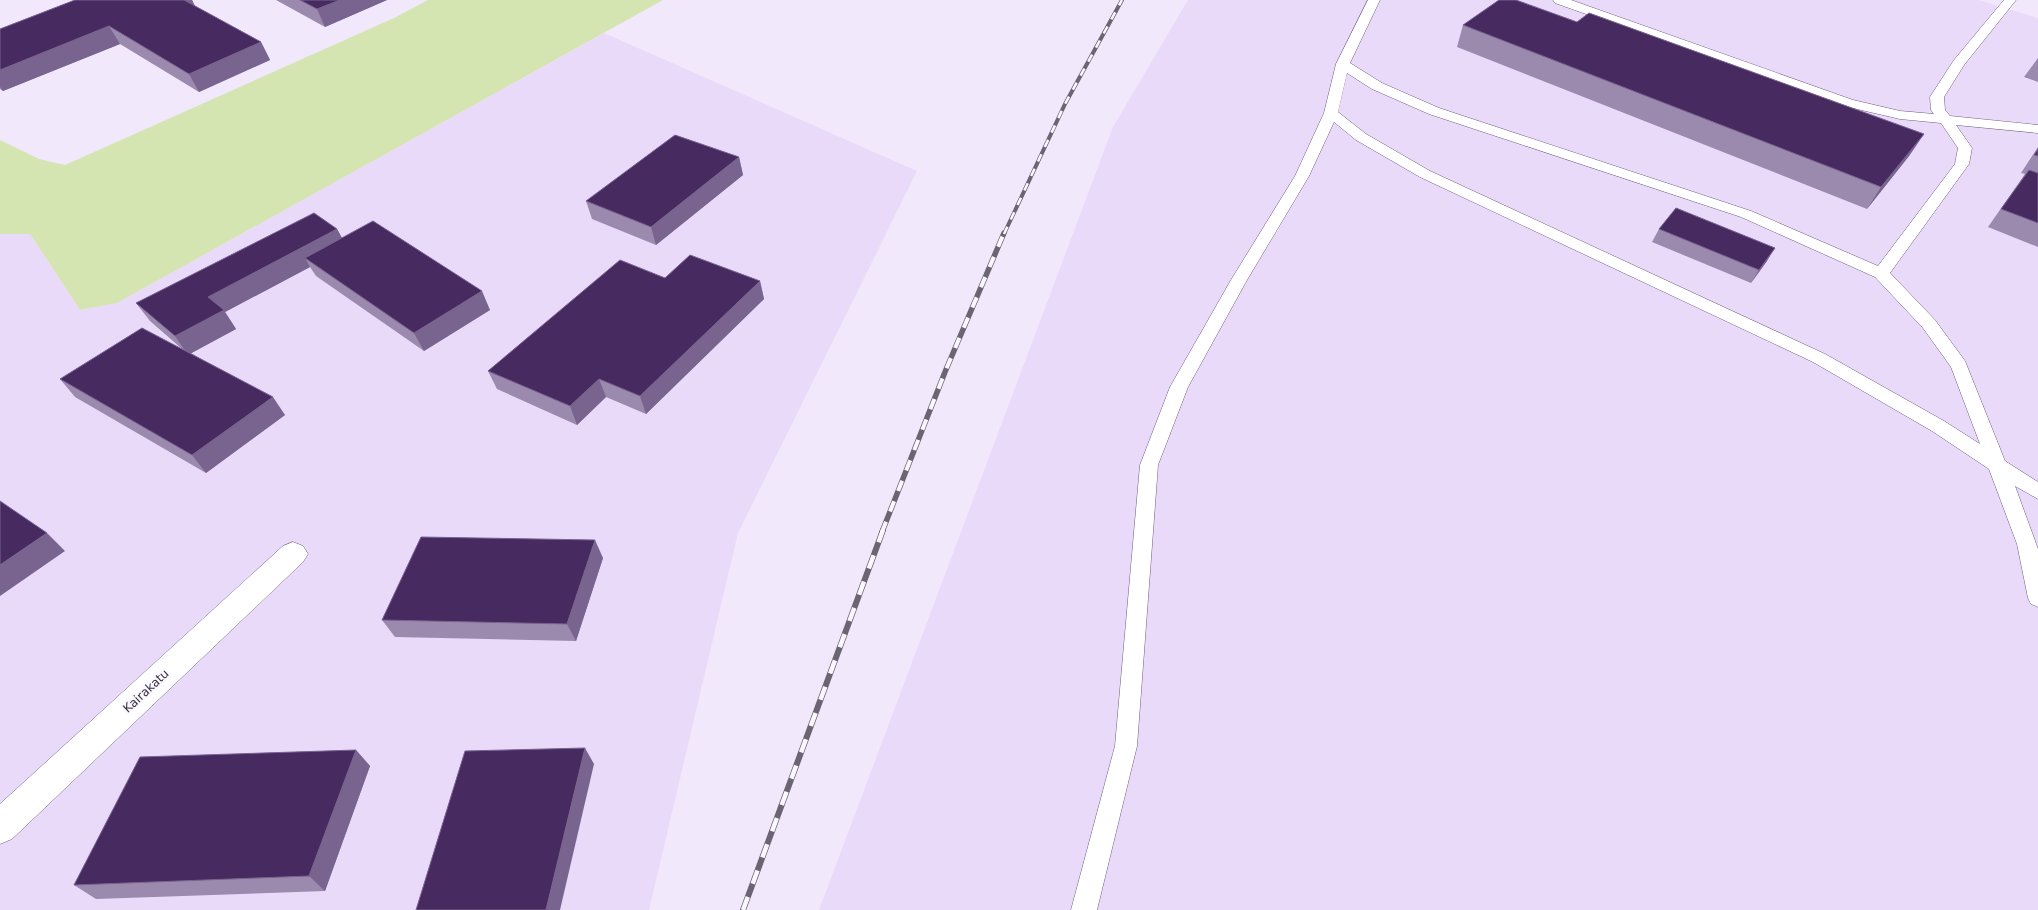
<svg xmlns="http://www.w3.org/2000/svg" width="2038" height="910" font-family="'DejaVu Sans',sans-serif">
	<style>
		.built { fill: #e9dafa }
		.green { fill: #d5e5b2 }
		.lines { fill: none; stroke-linecap: round; stroke-linejoin: round }
		.service-casing { stroke: #6d607c; stroke-width: 1 }
		.minor-casing { stroke: #6d607c; stroke-width: 1 }
		.service { fill: #fff; fill-rule: evenodd }
		.minor { fill: #fff; fill-rule: evenodd }
		.rail-far2-casing { stroke: #6b6473; stroke-width: 4 }
		.rail-far1-casing { stroke: #6b6473; stroke-width: 5.5 }
		.rail-casing { stroke: #6b6473; stroke-width: 6 }
		.rail-far2 { stroke: #fbf8ff; stroke-width: 2.5; stroke-dasharray: 8; stroke-linecap: butt }
		.rail-far1 { stroke: #fbf8ff; stroke-width: 4; stroke-dasharray: 11; stroke-linecap: butt }
		.rail { stroke: #fbf8ff; stroke-width: 4.5; stroke-dasharray: 14; stroke-linecap: butt }
		.wall { fill: #9c89ae }
		.shaded-wall { fill: #79638f }
		.building { fill: #462a60; stroke: #79638f }
		.labels { text-anchor: middle; dominant-baseline: central; stroke-width: 5; stroke-linejoin: round; paint-order: stroke }
		.street-label { font-size: 12px; fill: #332d3a; stroke: #fbf8ff }
	</style>
	<rect width="100%" height="100%" fill="#f1e8fc"/>
	<!-- built -->
	<path class="built" d="M1188,0H1979L2038,18V910H819L1113,127Z
		M604,33L917,171L738,533L649,910H0V234H30L80,310L117,303Z"/>
	<!-- green -->
	<path class="green" d="M428,0H663L117,303L80,310L30,234H0V140L39,159L65,165L394,18Z"/>
	<g class="lines">
		<!-- service casing -->
		<g class="service-casing">
			<path id="service" d="M1368,0H1380L1350,63L1382,83L1439,108L1751,211L1878,266L1955,164L1958,148L1941,123L1900,119L1844,106L1555,3L1553,0H1571L1853,100L1900,111L1934,114L1931,110L1930,97L1954,60L2004,0H2016L1964,65L1944,97L1945,110L1950,116L2038,125V133L1956,125L1972,148L1969,164L1890,273L1935,320L1965,361L2005,461L2038,482V499L2015,486L2038,549V607L2031,604L2028,598L2017,544L1989,469L1932,431L1813,362L1420,177L1356,140L1334,122L1309,176L1247,280L1188,387L1158,465L1137,746L1097,910H1071L1115,746L1140,465L1170,387L1231,280L1295,176L1324,113L1336,64ZM1347,73L1372,89L1429,114L1741,217L1875,277L1923,328L1951,367L1980,444L1944,421L1825,354L1430,171L1366,134L1338,112Z"/>
		</g>
		<!-- minor casing -->
		<g class="minor-casing">
			<path id="minor" d="M293,542L303,546L308,554L303,562L12,839L0,844V804L283,546Z"/>
		</g>
		<!-- service -->
		<use href="#service" class="service"/>
		<!-- minor -->
		<use href="#minor" class="minor"/>
		<!-- rail-far2 casing -->
		<g class="rail-far2-casing">
			<path id="rail-far2" d="M1004,234L1065,104L1122,0"/>
		</g>
		<!-- rail-far1 casing -->
		<g class="rail-far1-casing">
			<path id="rail-far1" d="M882,532L945,372L1004,233"/>
		</g>
		<!-- rail casing -->
		<g class="rail-casing">
			<path id="rail" d="M743,910L883,530"/>
		</g>
		<!-- rail-far2 -->
		<use href="#rail-far2" class="rail-far2"/>
		<!-- rail-far1 -->
		<use href="#rail-far1" class="rail-far1"/>
		<!-- rail -->
		<use href="#rail" class="rail"/>
	</g>
	<!-- wall -->
	<path class="wall" d="M75,0H192L195,6L261,42L270,60L199,92L120,44L3,91L0,89V29Z
		M276,0H387L325,27Z
		M1577,22L1924,134L1909,156L1867,209L1457,47L1463,25Z
		M2038,58V82L2024,77Z
		M2038,147V247L1988,227L2025,174L2021,173Z
		M739,157L743,175L656,245L592,219L586,201Z
		M337,229L342,238L490,310L424,351L316,276L310,267L225,312L236,329L191,353L285,415L206,473L75,397L60,379L181,348L150,321L136,303Z
		M1659,229L1767,261L1751,283L1652,242Z
		M665,278L760,281L764,299L646,414L606,397L577,425L497,389L488,371Z
		M603,558L576,641L395,637L382,620Z
		M356,750L370,766L325,891L96,899L74,885Z"/>
	<!-- shaded-wall -->
	<path class="shaded-wall" d="M182,0H192L198,12Z
		M340,0H387L325,27L317,9Z
		M109,26L120,44L3,91L0,87V70Z
		M261,42L270,60L199,92L189,74Z
		M1924,134L1909,156L1867,209L1881,187Z
		M739,157L743,175L656,245L651,227Z
		M337,229L347,247L305,258L310,267L225,312L236,329L188,355L175,336L208,297Z
		M1775,248L1767,261L1751,283L1759,270Z
		M760,281L764,299L646,414L640,396Z
		M482,291L490,310L424,351L414,333Z
		M599,379L606,397L577,425L570,406Z
		M273,397L285,415L206,473L192,455Z
		M47,533L65,551L0,596V565Z
		M595,540L603,558L576,641L567,624Z
		M585,748L594,764L560,910H546Z
		M356,750L370,766L325,891L309,876Z"/>
	<!-- building -->
	<path class="building" d="M75,0H184L261,42L189,74L109,26L0,70V29Z
		M300,0H340L317,9Z
		M1499,0H1516L1577,22L1589,13L1924,134L1881,187L1463,25Z
		M675,135L739,157L651,227L586,201Z
		M2038,149V156L2034,155Z
		M2029,170L2038,173V223L2001,209Z
		M1676,208L1775,248L1759,270L1659,229Z
		M314,213L337,229L208,297L224,310L175,336L136,303Z
		M373,221L482,291L414,333L305,258Z
		M690,255L760,281L640,396L599,379L570,406L488,371L620,260L665,278Z
		M142,328L273,397L192,455L60,379Z
		M0,501L47,533L0,565Z
		M421,537L595,540L567,624L382,620Z
		M585,748L546,910H416L465,751Z
		M356,750L309,876L74,885L140,757Z"/>
	<g class="labels">
		<!-- street labels -->
		<g class="street-label">
			<text transform="translate(146 691) rotate(-43)">Kairakatu</text>
		</g>
	</g>
</svg>
